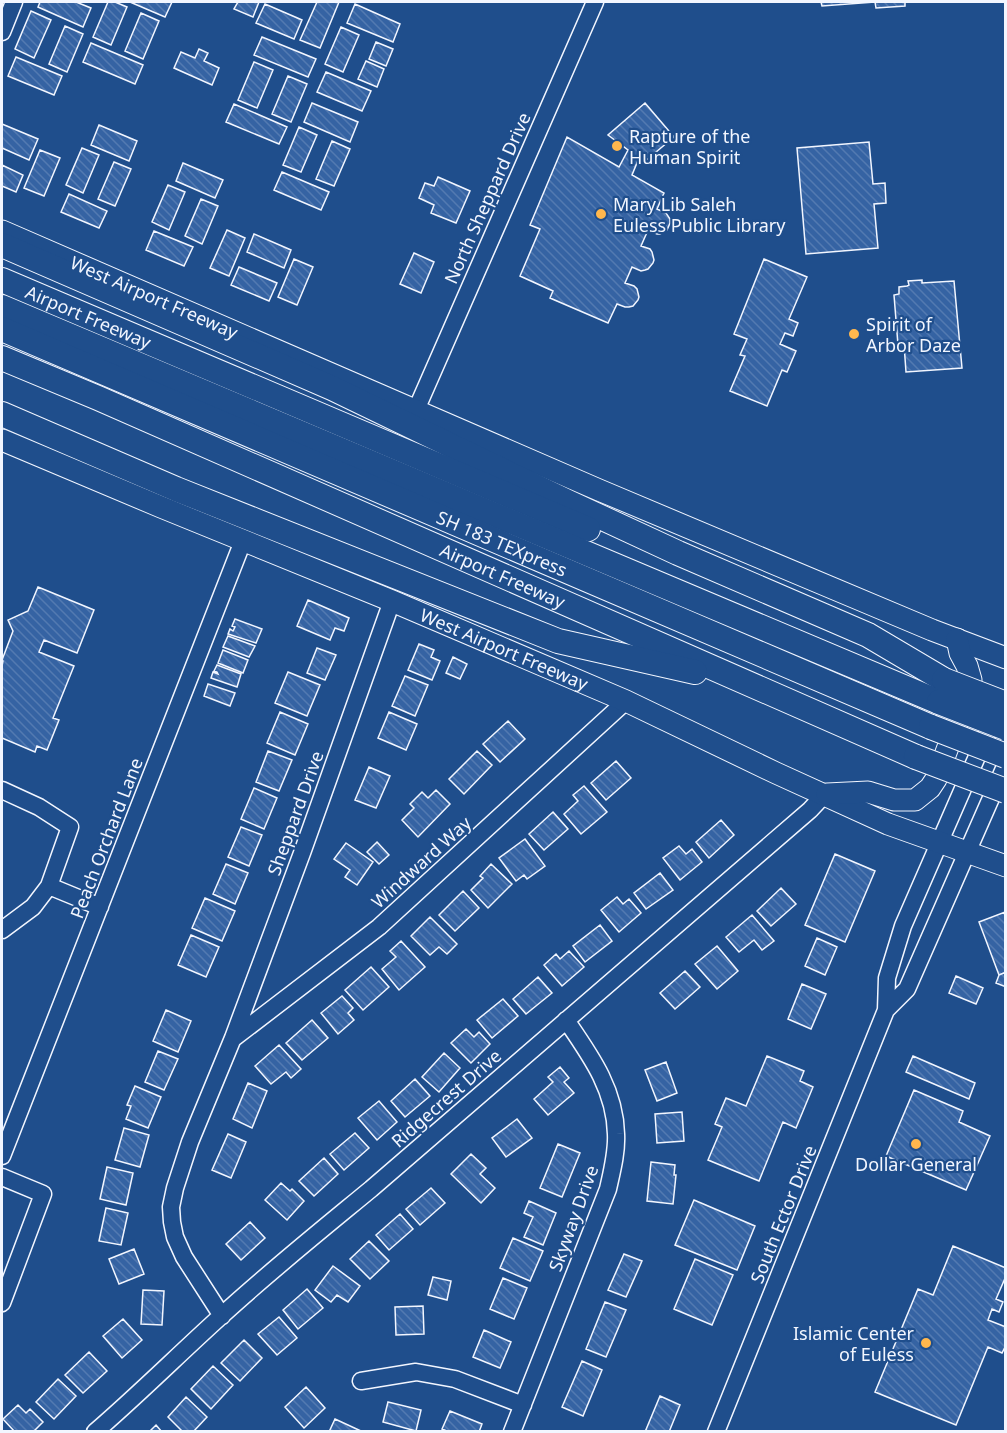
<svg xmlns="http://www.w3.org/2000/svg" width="1007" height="1433" font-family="'Noto Sans',sans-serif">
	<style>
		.building { fill: url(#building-back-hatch); stroke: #f2f6ff; stroke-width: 1.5 }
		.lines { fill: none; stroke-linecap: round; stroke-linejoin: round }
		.minor-casing { stroke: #f2f6ff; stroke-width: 19 }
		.major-casing { stroke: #f2f6ff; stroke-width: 23 }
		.highway-casing { stroke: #f2f6ff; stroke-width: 26 }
		.minor { stroke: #1f4e8c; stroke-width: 16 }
		.major { stroke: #1f4e8c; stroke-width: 21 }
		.highway { stroke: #1f4e8c; stroke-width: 24 }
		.highway-bridge-casing { stroke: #f2f6ff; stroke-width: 26; stroke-linecap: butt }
		.highway-bridge { stroke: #1f4e8c; stroke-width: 24 }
		.poi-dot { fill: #ffb74d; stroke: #1f4e8c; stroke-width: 2 }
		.labels { text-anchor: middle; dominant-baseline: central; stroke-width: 4.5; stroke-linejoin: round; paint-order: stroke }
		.poi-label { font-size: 18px; fill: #f2f6ff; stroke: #1f4e8c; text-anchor: start }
		.street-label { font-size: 18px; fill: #f2f6ff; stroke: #1f4e8c }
	</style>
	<defs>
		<pattern id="building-back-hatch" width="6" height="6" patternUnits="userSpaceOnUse" patternTransform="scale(1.5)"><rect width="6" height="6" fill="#3563a3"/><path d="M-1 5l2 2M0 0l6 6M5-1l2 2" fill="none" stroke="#537ab1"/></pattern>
	</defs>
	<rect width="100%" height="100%" fill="#1f4e8c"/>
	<!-- building -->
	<path class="building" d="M40,2H76L91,8L83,27L38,7Z
		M108,2H115L127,7L111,45L93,37Z
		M130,2H172L165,17Z
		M238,2H259L253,17L234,9Z
		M317,2H339L320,48L300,40Z
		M821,2H905V6L876,8L875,2L822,6Z
		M265,4L302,20L294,39L256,23Z
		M355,4L400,24L393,42L347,23Z
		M31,11L51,20L34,58L15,49Z
		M141,13L159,21L143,59L125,51Z
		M65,26L83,34L67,72L49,64Z
		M341,27L359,35L343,72L325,64Z
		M262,37L316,59L308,77L254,55Z
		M376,42L393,49L386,66L369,59Z
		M91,43L143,65L135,84L83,62Z
		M199,49L208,53L204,61L219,68L212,85L174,68L181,52L195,58Z
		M16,57L62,76L54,95L8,76Z
		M366,61L384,69L377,87L358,79Z
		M254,62L273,70L257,108L238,100Z
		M326,72L371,91L362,111L317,92Z
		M288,76L307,84L291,122L272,114Z
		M312,103L358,122L350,142L304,122Z
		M645,103L674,137L644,162L639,158L632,175L664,193L657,209L666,213L670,219V223L667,230L660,234H657L648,230L641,246L650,249L652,252L654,260L653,263L648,269L645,270L641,271L632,267L625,283L634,286L637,289L639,297L638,300L633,306L629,307H625L617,304L608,323L550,298L553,291L520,276L540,229L530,225L567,137L619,167L628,150L608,135Z
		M234,104L287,127L279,144L226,122Z
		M2,124L38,139L29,160L2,148Z
		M99,125L137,141L129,161L91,145Z
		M299,127L317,135L301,172L283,165Z
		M332,141L350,149L334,186L316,179Z
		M869,142L873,184L885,183L886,203L874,204L878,248L806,254L797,148Z
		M82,148L99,155L83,193L66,185Z
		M40,150L60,158L44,196L24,188Z
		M114,162L131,169L115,206L98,199Z
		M183,163L223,180L215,198L176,181Z
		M2,165L23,175L16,192L2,186Z
		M282,172L329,192L321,210L274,190Z
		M438,177L470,191L456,223L431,213L434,205L419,198L425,183L434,186Z
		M168,185L185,192L169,230L152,222Z
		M69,194L107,211L99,228L61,212Z
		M201,199L218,206L202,244L185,236Z
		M227,230L245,238L229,276L210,268Z
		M154,231L193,247L184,266L146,250Z
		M254,234L291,250L284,268L247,252Z
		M414,253L434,262L421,293L400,284Z
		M294,259L313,267L297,305L278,297Z
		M764,259L807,277L789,319L798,323L793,336L785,333L780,344L796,351L787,372L782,370L767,406L730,391L745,356L740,355L747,339L734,334Z
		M239,267L277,283L269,301L231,285Z
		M922,280V283L954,281L962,368L906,372L904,344L898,345L894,295L899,294V287L907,286L909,285L908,281Z
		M38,587L94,610L77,653L44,640L39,652L74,666L53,718L59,720L47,750L37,746L35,752L2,738V666L3,661L2,660L13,631L8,620L28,611Z
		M308,600L349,618L344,631L335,628L330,640L297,626Z
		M235,619L262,629L256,643L228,634L230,629L233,631L235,627L232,626Z
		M228,636L255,646L249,657L223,647Z
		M419,644L434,650L431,657L440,661L432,680L408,670Z
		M317,648L336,655L325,680L307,673Z
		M223,650L248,660L243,673L218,663Z
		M453,657L467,664L460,679L446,673Z
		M217,665L241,674L237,687L211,678L213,672L218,674L217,672L214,671Z
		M288,672L320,685L307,716L275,703Z
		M405,676L428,685L415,716L392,706Z
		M208,684L235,693L230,706L204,696Z
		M280,712L308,724L295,755L267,743Z
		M389,712L417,724L406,750L378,738Z
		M508,721L525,739L500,762L483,744Z
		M268,751L292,760L279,791L256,782Z
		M477,751L492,765L464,794L449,779Z
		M616,761L631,778L606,800L591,783Z
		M369,767L390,776L376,808L355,800Z
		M584,786L607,812L581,834L564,814L578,801L573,795Z
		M254,788L277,798L264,829L241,819Z
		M436,790L450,804L418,837L402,820L414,808L410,804L422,792L428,798Z
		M553,812L568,829L544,850L529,834Z
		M721,820L734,835L709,858L696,842Z
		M241,827L262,835L249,866L228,857Z
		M525,839L545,866L527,879L524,875L516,881L499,858Z
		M377,842L389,855L379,864L367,852Z
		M346,843L373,862L357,885L345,877L350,870L334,859Z
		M679,846L686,854L692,849L702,862L680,880L663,858Z
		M835,854L875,871L845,942L805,925Z
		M226,864L248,873L235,904L213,894Z
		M491,864L512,884L488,908L471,890L483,878L480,876Z
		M660,873L673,890L646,909L634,893Z
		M781,888L796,904L771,926L757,911Z
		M463,891L479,908L455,931L439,915Z
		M617,897L623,904L629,899L641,913L619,932L601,910Z
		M205,898L235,911L222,941L192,928Z
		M1005,912L1006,972L999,975L979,922Z
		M752,915L774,941L762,950L754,940L739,952L726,937Z
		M430,917L457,944L447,954L439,947L430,955L411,936Z
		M600,925L612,941L585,962L573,946Z
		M191,935L219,947L206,977L178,965Z
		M817,938L837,947L825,975L805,966Z
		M401,941L425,967L399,990L382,969L396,957L390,951Z
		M717,946L738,971L717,989L695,964Z
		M569,951L584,967L562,986L544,965L556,954L560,959Z
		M371,967L389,987L363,1010L345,990Z
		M685,971L700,987L675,1009L660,993Z
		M1006,972V987L996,983L999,975Z
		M956,976L983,988L976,1004L949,993Z
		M538,977L552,993L526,1014L513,999Z
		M802,984L826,994L811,1029L788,1019Z
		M342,996L353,1008L348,1013L354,1020L338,1034L321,1013Z
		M503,999L518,1016L492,1038L477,1020Z
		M166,1010L191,1021L178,1052L153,1041Z
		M312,1020L328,1038L302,1060L286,1043Z
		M466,1029L474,1037L479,1032L490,1044L471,1063L451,1043Z
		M279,1045L301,1069L291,1078L286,1072L271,1084L255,1066Z
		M158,1051L178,1059L164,1090L145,1082Z
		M444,1053L460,1068L439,1092L422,1077Z
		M767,1056L804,1071L800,1081L813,1087L796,1128L783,1122L759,1181L708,1160L722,1127L715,1124L726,1098L746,1106Z
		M913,1056L975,1083L969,1099L906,1072Z
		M666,1062L677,1093L657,1101L645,1070Z
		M560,1067L569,1078L564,1082L574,1093L548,1115L534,1099L553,1082L548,1077Z
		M415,1079L430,1096L405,1117L391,1101Z
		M248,1083L267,1091L252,1128L233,1119Z
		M135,1086L161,1097L148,1128L126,1119L131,1106L127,1105Z
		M914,1090L963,1111L959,1122L990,1136L966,1190L886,1156Z
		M379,1101L397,1122L377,1140L358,1118Z
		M682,1112L684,1141L657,1143L655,1114Z
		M517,1119L532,1138L506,1157L492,1138Z
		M124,1128L149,1135L140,1167L115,1160Z
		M355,1133L369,1148L344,1170L330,1154Z
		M228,1134L246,1142L231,1178L212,1170Z
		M558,1144L580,1153L562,1197L540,1188Z
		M471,1154L486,1168L480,1174L495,1188L481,1203L451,1174Z
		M324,1158L338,1174L314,1196L299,1181Z
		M651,1162L675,1165L674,1175H676L673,1204L647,1201Z
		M107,1167L133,1173L126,1205L100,1199Z
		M281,1183L290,1191L292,1189L304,1201L287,1220L265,1200Z
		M431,1188L445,1203L420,1225L406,1209Z
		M694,1200L755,1226L737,1270L675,1245Z
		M529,1201L556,1213L543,1245L524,1237L533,1217L524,1213Z
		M106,1208L128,1213L121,1245L99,1241Z
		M400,1214L413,1229L389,1250L376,1235Z
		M250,1222L265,1238L241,1260L226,1244Z
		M513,1238L543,1251L530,1281L500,1268Z
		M369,1241L389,1261L370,1279L350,1259Z
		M953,1246L1006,1268V1276L996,1299L1003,1302L999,1312L992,1309L988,1320L1006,1327V1345L1002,1353L988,1347L956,1425L875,1392L918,1289L933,1295Z
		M134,1249L144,1274L119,1284L109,1259Z
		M624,1254L642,1261L626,1297L608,1290Z
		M695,1259L733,1275L712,1325L674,1309Z
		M333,1266L360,1286L348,1302L337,1295L331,1302L315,1290Z
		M433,1277L451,1281L447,1300L428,1295Z
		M503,1278L527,1288L514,1319L490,1309Z
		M307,1289L323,1308L298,1329L283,1310Z
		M143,1290L164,1291L162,1325L141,1324Z
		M605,1302L626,1310L606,1357L586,1349Z
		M423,1306L424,1334L396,1335L395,1307Z
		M279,1317L297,1338L277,1355L258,1334Z
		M123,1319L142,1340L122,1358L103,1336Z
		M484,1330L511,1342L500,1368L473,1357Z
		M244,1340L262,1358L240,1381L221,1363Z
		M89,1352L107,1371L83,1393L65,1375Z
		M582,1361L602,1370L583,1416L562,1407Z
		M213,1366L233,1385L211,1409L191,1389Z
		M58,1379L76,1396L54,1419L36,1402Z
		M306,1387L325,1408L304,1428L285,1407Z
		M660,1396L680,1405L669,1432H645Z
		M186,1397L207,1417L193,1432H183L168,1417Z
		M388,1402L421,1410L416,1431L383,1422Z
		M18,1405L26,1413L30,1409L43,1422L33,1432H15L3,1419Z
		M450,1411L482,1424L479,1432H449L442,1429Z
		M335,1419L361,1431V1432H329Z
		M156,1425L162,1432H149Z"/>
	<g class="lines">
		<!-- minor casing -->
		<g class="minor-casing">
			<path id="minor" d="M2,32L14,2
				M416,410L595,2
				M2,790L39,807L70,827L49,886L33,907L2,930
				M49,886L100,907
				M886,1010L907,989L1006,764
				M234,1038L379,927L626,701
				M2,1156L243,541
				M2,1177L43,1194L2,1303
				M222,1316L184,1257L175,1237L172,1222L171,1207L175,1188L190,1142L233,1038L302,853L392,601
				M361,1381L416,1372L455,1379L523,1405
				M95,1432C138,1395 178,1355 220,1317C269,1272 320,1231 371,1189L810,810L824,795
				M512,1432L608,1189C612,1171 617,1152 616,1134C615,1089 590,1055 566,1020
				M716,1432L886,1010L887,978L903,926L996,713"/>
		</g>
		<!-- major casing -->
		<g class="major-casing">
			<g id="major">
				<path id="s1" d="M2,231L599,490L932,630L1006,658"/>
				<path id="s2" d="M2,440L161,507L392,601L626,701L776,773L888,824L1006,866"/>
				<path d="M827,794L868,792L894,800H915L930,788L936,779L965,702L971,680L967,666L960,653L957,639"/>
			</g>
		</g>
		<!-- highway casing -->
		<g class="highway-casing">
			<g id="highway">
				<path d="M2,245L332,388L568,502L678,553L868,635L944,680"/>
				<path id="s3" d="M2,280L588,529"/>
				<path d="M2,307L939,702"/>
				<path id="s4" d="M2,329L931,727"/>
				<path id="s5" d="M2,358L98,398L916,757"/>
				<path d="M2,414L176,489L558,641L695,672"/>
			</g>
		</g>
		<!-- minor -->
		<use href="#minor" class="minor"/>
		<!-- major -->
		<use href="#major" class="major"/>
		<!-- highway -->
		<use href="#highway" class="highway"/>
		<!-- highway-bridge casing -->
		<g class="highway-bridge-casing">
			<path id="highway-bridge" d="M944,680L1006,704
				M939,702L1006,728
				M931,727L1006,756
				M916,757L1006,791"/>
		</g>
		<!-- highway-bridge -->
		<use href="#highway-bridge" class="highway-bridge"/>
	</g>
	<!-- markers -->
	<g class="poi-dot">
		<circle cx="617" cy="146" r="6"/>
		<circle cx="601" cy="214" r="6"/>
		<circle cx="854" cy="334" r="6"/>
		<circle cx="916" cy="1144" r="6"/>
		<circle cx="926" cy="1343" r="6"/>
	</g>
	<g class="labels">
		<!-- poi labels -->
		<g class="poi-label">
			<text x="629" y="136">Rapture of the<tspan x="629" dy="21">Human Spirit</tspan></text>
			<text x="613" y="204">Mary Lib Saleh<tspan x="613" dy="21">Euless Public Library</tspan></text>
			<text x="866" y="324">Spirit of<tspan x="866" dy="21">Arbor Daze</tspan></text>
			<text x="916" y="1164" text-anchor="middle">Dollar General</text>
			<text x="914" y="1333" text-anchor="end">Islamic Center<tspan x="914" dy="21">of Euless</tspan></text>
		</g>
		<!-- street labels -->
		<g class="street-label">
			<text transform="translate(487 198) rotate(-66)">North Sheppard Drive</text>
			<text stroke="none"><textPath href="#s1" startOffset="166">West Airport Freeway</textPath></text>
			<text stroke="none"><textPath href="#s3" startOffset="94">Airport Freeway</textPath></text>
			<text stroke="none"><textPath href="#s4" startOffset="544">SH 183 TEXpress</textPath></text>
			<text stroke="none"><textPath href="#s5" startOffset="546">Airport Freeway</textPath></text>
			<text stroke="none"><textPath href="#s2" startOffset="544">West Airport Freeway</textPath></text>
			<text transform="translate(295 813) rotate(-70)">Sheppard Drive</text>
			<text transform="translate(106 838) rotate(-69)">Peach Orchard Lane</text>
			<text transform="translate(421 862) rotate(-42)">Windward Way</text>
			<text transform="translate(446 1098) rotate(-41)">Ridgecrest Drive</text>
			<text transform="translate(783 1214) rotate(-68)">South Ector Drive</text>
			<text transform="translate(573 1218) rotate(-70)">Skyway Drive</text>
		</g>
	</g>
	<!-- border -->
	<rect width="1007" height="1433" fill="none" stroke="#f2f6ff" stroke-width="6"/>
</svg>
